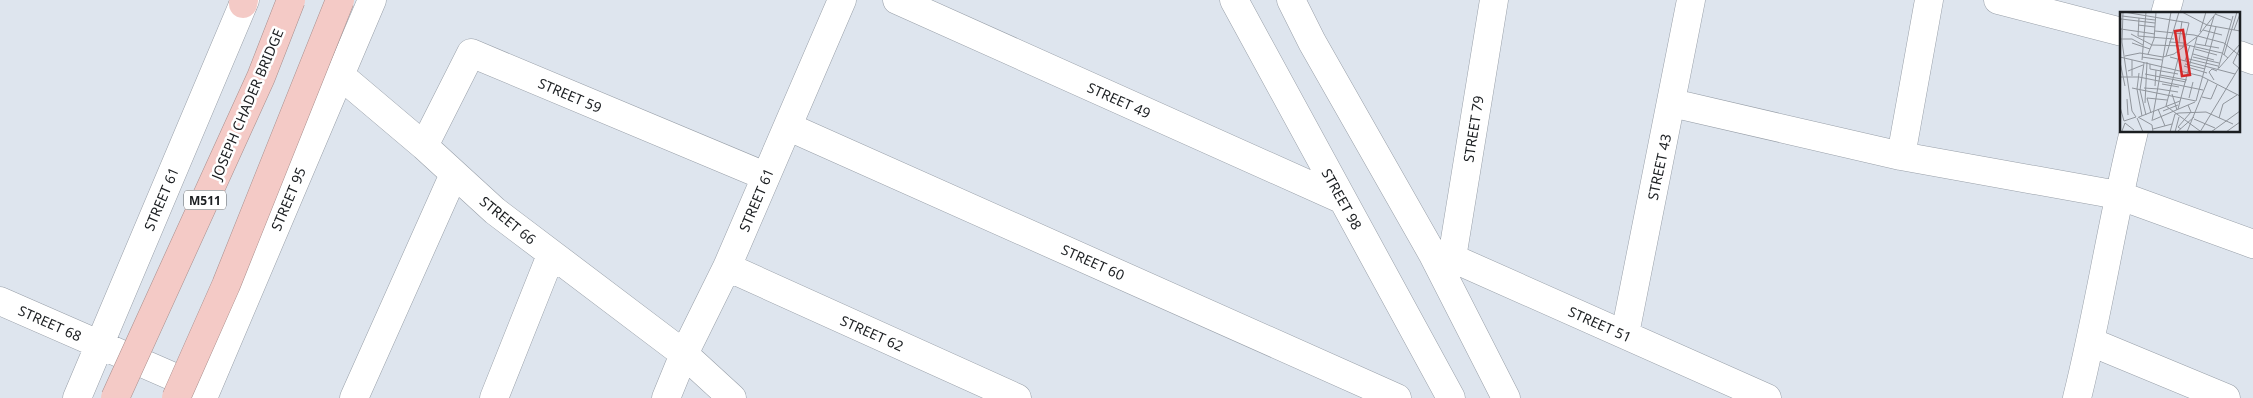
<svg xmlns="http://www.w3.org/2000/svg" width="2253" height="398" font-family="'Noto Sans',sans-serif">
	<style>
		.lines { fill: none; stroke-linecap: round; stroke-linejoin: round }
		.minor-casing { stroke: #989fa8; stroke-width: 29 }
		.highway-casing { stroke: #a88e8c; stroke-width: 29 }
		.minor { stroke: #fff; stroke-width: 28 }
		.highway { stroke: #f4cac6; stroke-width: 28 }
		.highway-bridge-casing { stroke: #a88e8c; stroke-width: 29; stroke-linecap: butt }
		.highway-bridge { stroke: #f4cac6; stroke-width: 28 }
		.labels { text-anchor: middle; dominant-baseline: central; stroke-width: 5; stroke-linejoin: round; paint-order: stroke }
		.shield { fill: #fff; stroke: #5f6264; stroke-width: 1 }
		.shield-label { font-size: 12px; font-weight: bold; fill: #1b1e21 }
		.street-label { font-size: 14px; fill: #1b1e21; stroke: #fff }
		.inset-road { fill: none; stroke: #90959c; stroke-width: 1 }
		.view { fill: #d62828; fill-opacity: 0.15; stroke: #d62828; stroke-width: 2.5 }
		.inset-edge { fill: none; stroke: #1b1e21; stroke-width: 2.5 }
	</style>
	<rect width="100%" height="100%" fill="#dee5ee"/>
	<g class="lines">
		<!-- minor casing -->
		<g class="minor-casing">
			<path id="minor" d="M897,0L1341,199
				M1234,0L1451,398
				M1291,0L1312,42L1432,253L1506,398
				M1998,0L2122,32
				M2165,14L2169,0
				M2239,55L2253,60
				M340,75L424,146L495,211L684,354L732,398
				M1672,103L1901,156L2118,195L2253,244
				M789,127L1397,398
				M424,146L471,53L765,176
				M1901,156L1929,0
				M1432,253L1452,258L1767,398
				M1452,258L1494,0
				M727,267L1017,398
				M0,301L206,391
				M1625,334L1691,0
				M2091,342L2226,398
				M77,398L245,0
				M203,398L372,0
				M354,398L454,174
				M494,398L551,255
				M666,398L684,354L727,267L842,0
				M2077,398C2099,310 2112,220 2134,131"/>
		</g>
		<!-- highway casing -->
		<g class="highway-casing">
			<path id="highway" d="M243,4L244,0"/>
		</g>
		<!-- minor -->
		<use href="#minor" class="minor"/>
		<!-- highway -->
		<use href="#highway" class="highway"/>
		<!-- highway-bridge casing -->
		<g class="highway-bridge-casing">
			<path id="highway-bridge" d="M115,398L261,77L291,0
				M176,398L226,285L340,0"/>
		</g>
		<!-- highway-bridge -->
		<use href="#highway-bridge" class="highway-bridge"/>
	</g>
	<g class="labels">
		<!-- shield labels -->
		<rect class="shield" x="184" y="190.5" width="42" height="19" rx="4"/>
		<g class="shield-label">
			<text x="205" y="200">M511</text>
		</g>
		<!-- street labels -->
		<g class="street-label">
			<text transform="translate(570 95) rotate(23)">STREET 59</text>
			<text transform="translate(1119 100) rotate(24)">STREET 49</text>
			<text transform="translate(247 104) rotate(-67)">JOSEPH CHADER BRIDGE</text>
			<text transform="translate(1473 129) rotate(-81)">STREET 79</text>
			<text transform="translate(1659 167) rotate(-78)">STREET 43</text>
			<text transform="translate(161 199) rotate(-67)">STREET 61</text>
			<text transform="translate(288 199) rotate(-67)">STREET 95</text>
			<text transform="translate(1342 199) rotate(61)">STREET 98</text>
			<text transform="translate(756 200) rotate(-67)">STREET 61</text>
			<text transform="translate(508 220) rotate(39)">STREET 66</text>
			<text transform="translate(1093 262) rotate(24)">STREET 60</text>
			<text transform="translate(50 323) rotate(24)">STREET 68</text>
			<text transform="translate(1600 324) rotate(24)">STREET 51</text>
			<text transform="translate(872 333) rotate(24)">STREET 62</text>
		</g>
	</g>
	<!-- overview -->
	<g transform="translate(2120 12)">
		<rect width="120" height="120" fill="#dee5ee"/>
		<path class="inset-road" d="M3,0L2,30L12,99L16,105M4,0L69,11L63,35M62,0L87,13L120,19M95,2L111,8M2,4L35,8M19,6L18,24L54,27M1,7L35,11M18,13L35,15M1,17L35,22M83,18L102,23M114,18L120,2M35,19L74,23L104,31L120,44M80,20L86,0M11,22L32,33L63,34M1,27H12L23,33M49,30L64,31M59,30L62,9M12,31L30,37M76,32L99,36M67,33L102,41L108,46M85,34L94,4M75,37L97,43M28,42L34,27L36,0M73,42L94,48M104,43L117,0M5,44L20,41L43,45L54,42L78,24L97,0M46,44L59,0M0,45L81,64L120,84M22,45L42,48M50,45L115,62M73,45L99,51M69,47L98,54M12,48V64M22,48L26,0M65,49L70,33M0,50L5,74M24,51L20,78L26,103M30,52V57L58,62M65,52L85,57M64,54L87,61M99,56L120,32M119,56L113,51L120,36M98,57L113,4M8,59L23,53M19,61L17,77L22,104M25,62L66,70M40,63L67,68M0,65H19L83,78M94,68L89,60L92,57L97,59M42,72L59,75M35,74L36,58M12,76L76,89M24,76L39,77M39,77L58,80M52,82L57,98M82,85L91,87L97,73M69,86L73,70M7,87L8,103M76,89L96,15M25,91L27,50M46,94L58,47M46,94L80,119M0,95L4,109L16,105M38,97L45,114M58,97L77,25M43,99L58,93M31,101L27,86L47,88M18,105L32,113L33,120M19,105L60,89M17,106L23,120M99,106L103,92L117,83M74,107L95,116M33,108L75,90M32,109L51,0M33,117L52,112M61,117L58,115L71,100L68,93M2,119L5,111L14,118M50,120L55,102L59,101L86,100L113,112M55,120L59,105M57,120L74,105M67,120L88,68M80,120L120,54M91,120L120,99M106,120L120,110"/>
		<path class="view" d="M63,18L70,63L62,64L55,19Z"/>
		<rect width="120" height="120" class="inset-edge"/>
	</g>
</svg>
